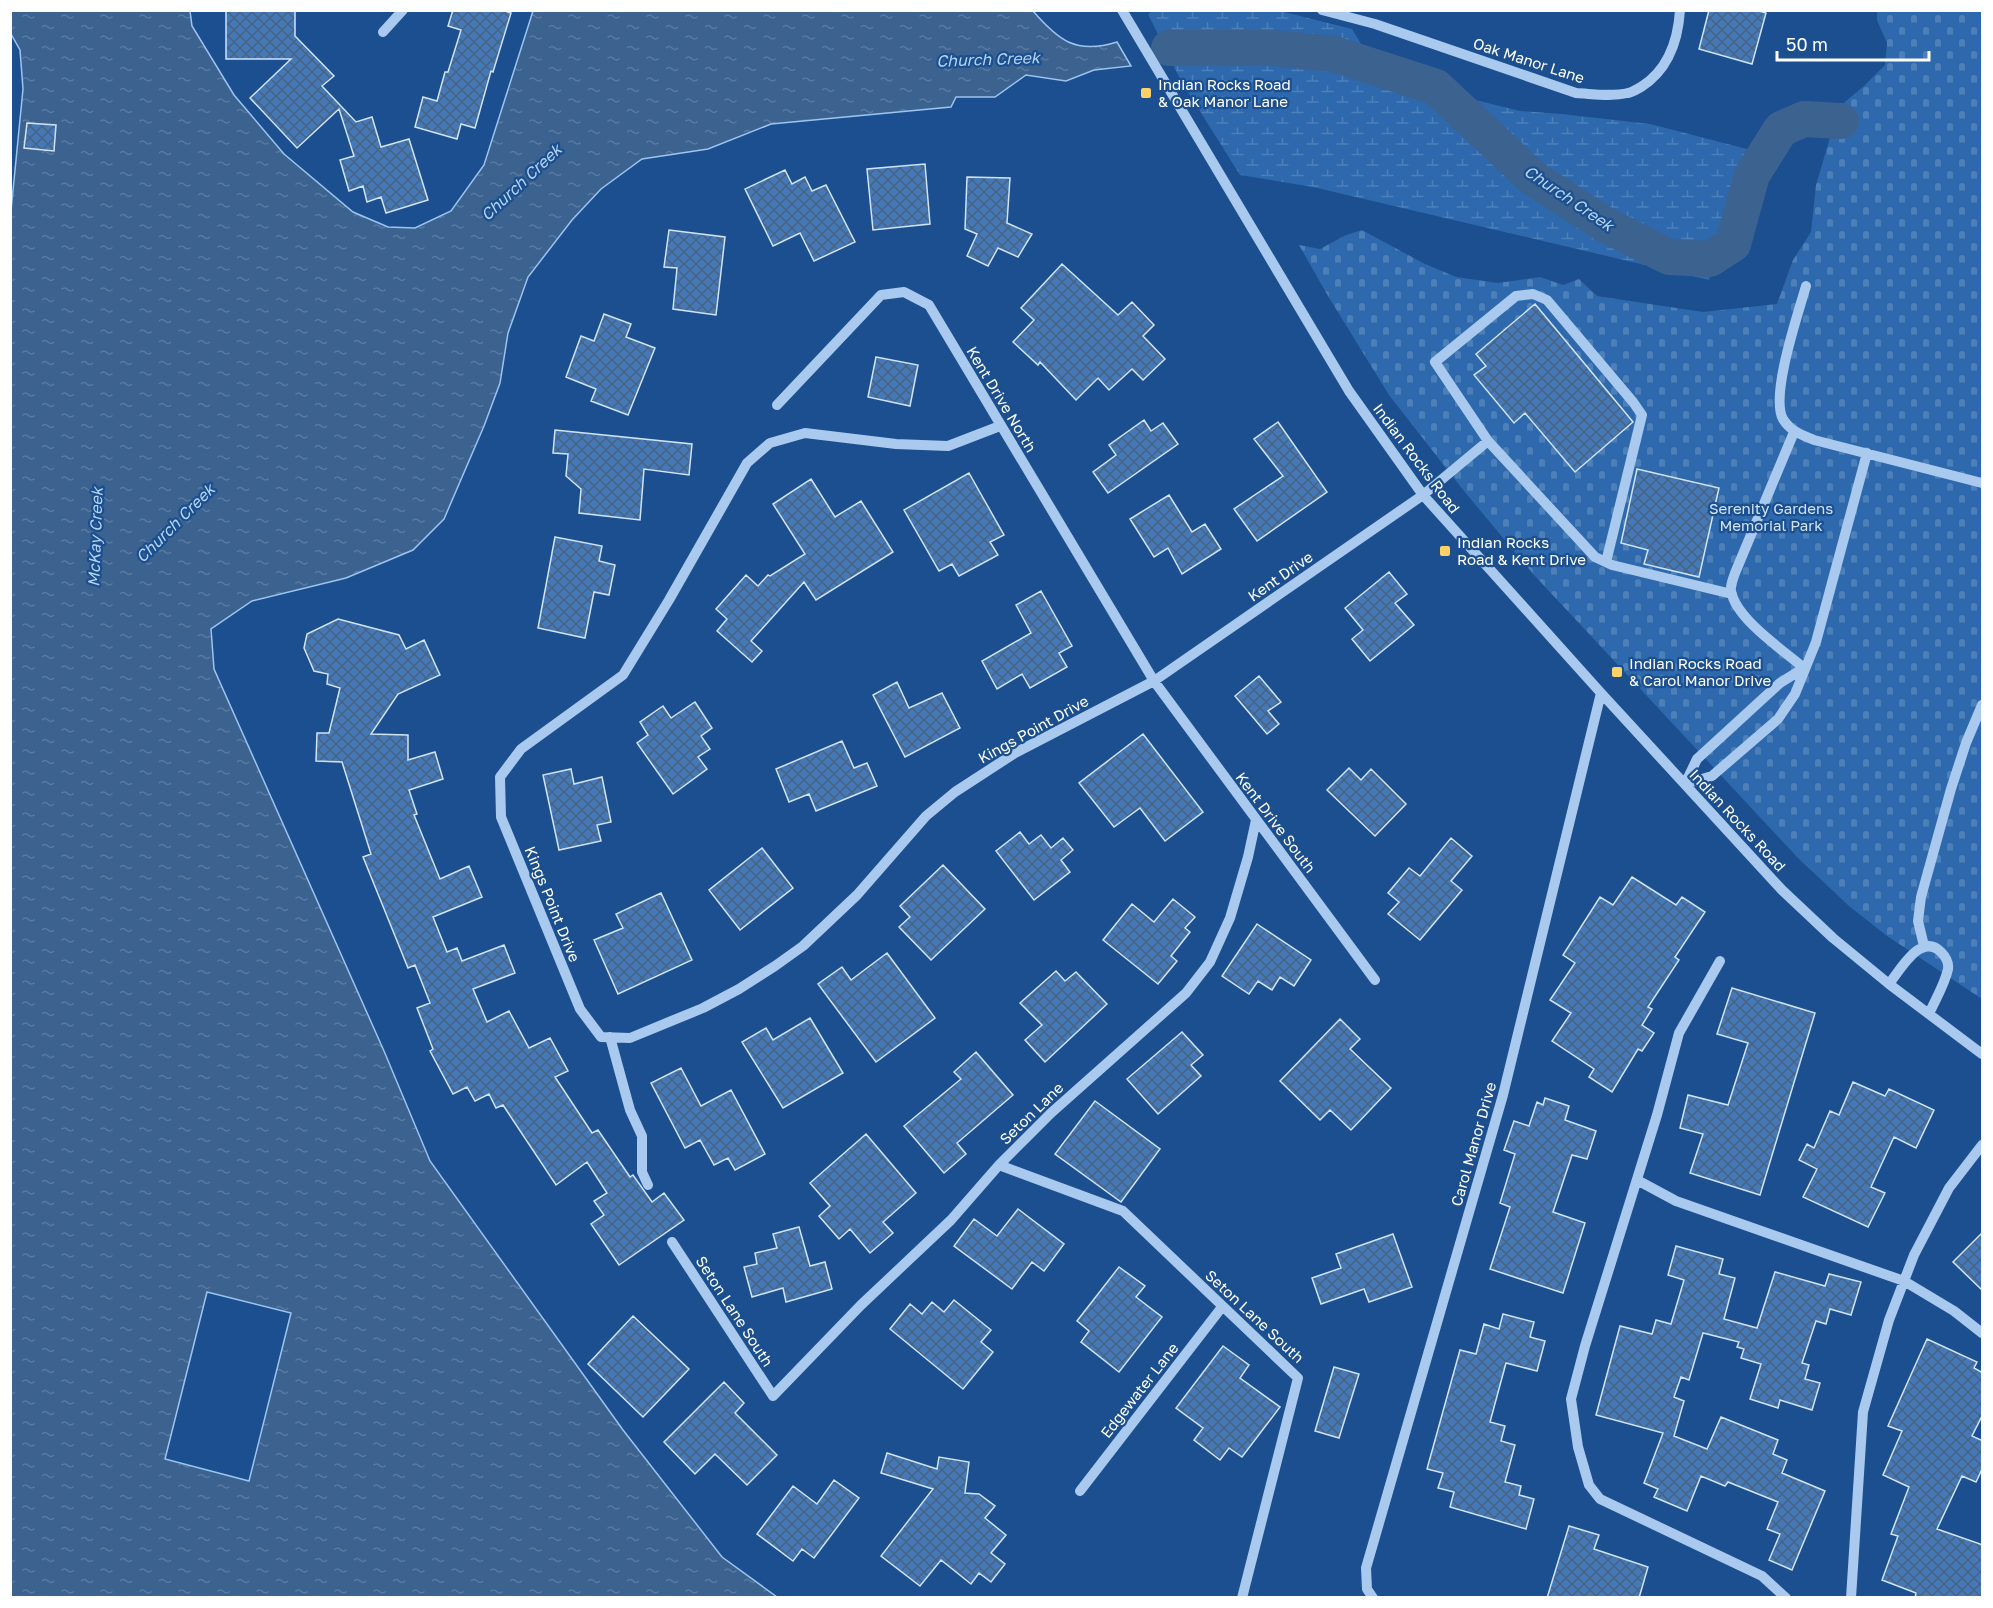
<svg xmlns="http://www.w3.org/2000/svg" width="1993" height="1608" font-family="'Golos Text',sans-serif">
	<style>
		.wetland { fill: url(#wetland-marsh) }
		.cemetery { fill: url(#cemetery-stones) }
		.water { fill: url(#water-ripples); stroke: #9cc4f0; stroke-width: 1.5; fill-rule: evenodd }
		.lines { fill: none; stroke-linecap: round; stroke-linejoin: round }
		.river { stroke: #3c6290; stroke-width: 36 }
		.building { fill: url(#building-cross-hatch); stroke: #cfe3fa; stroke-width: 1.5 }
		.minor { stroke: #a9c9ee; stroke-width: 10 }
		.poi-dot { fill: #ffd166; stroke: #1b4f8f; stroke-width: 2 }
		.labels { text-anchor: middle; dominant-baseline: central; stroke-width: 4.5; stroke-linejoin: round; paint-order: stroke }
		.street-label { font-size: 15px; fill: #fff; stroke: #1b4f8f }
		.poi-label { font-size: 15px; fill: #fff; stroke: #1b4f8f; text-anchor: start }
		.park-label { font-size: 15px; fill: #cfe3fa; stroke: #1b4f8f }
		.water-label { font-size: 16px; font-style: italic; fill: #b5d3f5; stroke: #1b4f8f }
	</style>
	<defs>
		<pattern id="wetland-marsh" width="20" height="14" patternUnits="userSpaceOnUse" patternTransform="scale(1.5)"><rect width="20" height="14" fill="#2e69ad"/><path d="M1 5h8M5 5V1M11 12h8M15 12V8" fill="none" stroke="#4d80b9"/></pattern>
		<pattern id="cemetery-stones" width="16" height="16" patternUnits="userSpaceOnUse" patternTransform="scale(1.5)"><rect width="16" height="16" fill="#2e69ad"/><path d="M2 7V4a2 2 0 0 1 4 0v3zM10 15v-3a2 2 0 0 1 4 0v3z" fill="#4d80b9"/></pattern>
		<pattern id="water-ripples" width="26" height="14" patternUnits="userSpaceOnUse" patternTransform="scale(1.5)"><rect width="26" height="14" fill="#3c6290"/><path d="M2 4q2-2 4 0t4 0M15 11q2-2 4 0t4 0" fill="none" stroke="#597aa1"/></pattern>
		<pattern id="building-cross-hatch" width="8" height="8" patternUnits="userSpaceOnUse" patternTransform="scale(1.5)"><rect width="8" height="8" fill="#4478b7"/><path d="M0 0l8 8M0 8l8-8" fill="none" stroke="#486282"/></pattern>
	</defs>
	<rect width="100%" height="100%" fill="#1b4f8f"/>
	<!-- wetland -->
	<path class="wetland" d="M1154,10L1280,11L1352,29L1372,62L1443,92L1520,111L1562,114L1650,124L1747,149L1709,280L1313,187L1240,175L1181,81L1148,14Z"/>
	<!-- cemetery -->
	<path class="cemetery" d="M1877,11H1982V999L1887,936L1849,906L1799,859L1534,575L1464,491L1389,395L1328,296L1299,245L1320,249L1346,235L1362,230L1423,263L1456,277L1498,283L1540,277L1563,285L1579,279L1597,296L1703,312L1777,304L1793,260L1811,232L1816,185L1839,107L1864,86L1885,65L1887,43L1877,20Z"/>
	<!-- water -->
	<path class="water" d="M791,10L1033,11C1058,40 1076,55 1117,42L1131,66L1094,70L1066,81L1026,75L995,97H956L951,107L771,124L708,149L642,159L601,189L572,220L528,277L508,333L500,383L484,426L444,519L413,550L346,578L252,601L211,629L214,669L384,1051L430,1161L623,1430L722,1557L777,1597H11L10,221L23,89L20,50L11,34V11H190L192,26L234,95L284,154L353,212L388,227L415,228L451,211L484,165L533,11ZM207,1292L291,1313L249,1481L165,1459Z"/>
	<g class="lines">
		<!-- river -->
		<path class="river" d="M1169,48H1273L1334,54L1436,87L1533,178L1604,224L1669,257L1710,259L1733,244L1752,175L1781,129L1804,119L1841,121"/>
	</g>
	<!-- building -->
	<path class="building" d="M226,10H295V36L334,76L322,86L356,122L372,117L381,147L409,139L428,200L386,213L381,197L367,202L363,186L349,191L340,160L354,156L339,109L297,148L250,98L291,59H226Z
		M453,10H502L511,13L493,72L491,71L475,128L461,124L457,139L415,127L423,97L437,101L445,72H448L461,30L448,26Z
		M1709,10H1756L1766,13L1752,64L1699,49Z
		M27,123L56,125L54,151L24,148Z
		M925,164L930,224L873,230L867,169Z
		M785,170L792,184L805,177L812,191L826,185L855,242L814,261L800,233L773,246L745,189Z
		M967,177L1010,178L1007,223L1032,234L1018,257L998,248L988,266L967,256L977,234L965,229Z
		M669,230L725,237L716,315L673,309L677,268L664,267Z
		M1062,264L1118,315L1132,302L1154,325L1143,336L1165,359L1143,380L1132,369L1109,390L1098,378L1076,400L1040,362L1038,365L1013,342L1034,320L1021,308Z
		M1535,304L1633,422L1575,472L1525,413L1514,423L1474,375L1486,366L1476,354Z
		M604,314L631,324L626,337L655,348L628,415L591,401L596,389L566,377L581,336L594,341Z
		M876,357L918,365L910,406L868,397Z
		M1144,420L1151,431L1163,423L1178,444L1108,493L1093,472L1116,455L1109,445Z
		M1278,422L1327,492L1257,541L1234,509L1283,476L1254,439Z
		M555,430L692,444L689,475L644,469L640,520L579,513L581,489L566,476L568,454L553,453Z
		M1637,469L1719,488L1699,577L1644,564L1648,550L1621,543Z
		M969,473L1004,535L990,542L998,555L959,576L952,564L939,571L904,510Z
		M811,479L835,517L861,501L893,552L816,600L804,582L751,641L762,651L752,662L717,631L727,619L716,609L746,575L758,586L768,575L770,576L805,554L773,504Z
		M1169,495L1192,532L1205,524L1221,549L1182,574L1168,548L1154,557L1130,519Z
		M555,537L602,546L599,561L615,565L609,595L594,592L585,638L538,628Z
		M1389,572L1407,594L1395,603L1414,625L1370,661L1352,639L1363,630L1345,608Z
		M1041,591L1072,646L1059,653L1067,667L1030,688L1022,674L997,689L982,661L1031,633L1016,605Z
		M338,619L399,635L406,649L424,640L440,675L398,694L371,734L408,735V760L435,752L443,779L409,790L417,814L414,815L440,879L469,866L482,897L433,917L447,952L457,948L462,961L504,945L515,973L473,989L487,1022L509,1011L529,1048L550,1038L568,1071L555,1077L592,1133L598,1130L630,1177L633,1175L652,1202L664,1193L684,1220L619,1265L591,1224L604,1215L594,1201L607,1193L587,1162L556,1185L503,1105L496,1108L489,1094L475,1101L467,1087L453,1094L430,1051L433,1049L417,1008L430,1003L415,965L408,968L363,857L371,854L342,762L316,761L317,733H329L340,688L327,684L328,674L314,671L304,648L307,634Z
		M1259,676L1281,702L1268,711L1279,724L1267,734L1235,696Z
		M897,682L909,708L942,693L960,728L905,757L873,695Z
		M695,702L712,728L701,736L710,749L698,757L707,769L673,794L637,743L648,735L640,722L663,706L671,718Z
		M1143,734L1203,812L1165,841L1140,808L1114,827L1079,783Z
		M842,741L854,768L867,763L877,786L816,811L809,794L789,802L776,769Z
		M1349,768L1361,780L1371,769L1406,804L1375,836L1327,790Z
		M571,769L574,784L602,777L611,822L597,825L601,841L559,850L543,775Z
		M1020,832L1029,844L1041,835L1051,848L1063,838L1073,850L1061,860L1070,872L1034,900L996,851Z
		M1451,838L1472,856L1451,881L1462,890L1420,940L1388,914L1399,902L1388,893L1409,868L1420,876Z
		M762,848L793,888L740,930L709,890Z
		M943,865L985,909L931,960L899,927L910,917L900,906Z
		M1632,877L1676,905L1682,897L1705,912L1675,957L1679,960L1648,1007L1652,1009L1642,1025L1654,1033L1642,1051L1638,1049L1612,1092L1589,1077L1594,1069L1552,1041L1571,1013L1550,1000L1575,963L1563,955L1600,897L1613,905Z
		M661,893L692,960L618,994L594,940L623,928L616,914Z
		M1173,899L1195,917L1185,928L1190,932L1171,956L1177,961L1158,984L1103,940L1132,904L1154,922Z
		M1257,924L1311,960L1294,986L1280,977L1272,990L1258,981L1249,994L1222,976Z
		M887,953L935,1018L876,1062L818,984L842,967L851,980Z
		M1056,971L1065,981L1076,972L1107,1004L1045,1062L1025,1040L1042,1025L1020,1003Z
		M1732,988L1815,1013L1760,1195L1690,1173L1703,1134L1680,1128L1688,1095L1728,1105L1748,1043L1717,1034Z
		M810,1018L843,1073L783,1108L742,1042L766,1028L773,1040Z
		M1340,1019L1360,1039L1350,1049L1391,1088L1351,1130L1330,1110L1320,1120L1280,1081Z
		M1182,1032L1203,1055L1191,1065L1201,1076L1158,1114L1127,1079Z
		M976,1052L1013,1095L957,1143L966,1154L944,1173L904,1126L961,1079L954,1072Z
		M681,1068L701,1106L731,1090L765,1154L735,1170L728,1158L714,1165L700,1140L685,1148L651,1083Z
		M1853,1082L1885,1096L1889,1089L1934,1110L1916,1148L1894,1137L1871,1187L1885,1193L1868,1227L1803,1197L1817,1169L1799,1160L1807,1144L1814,1148L1830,1111L1839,1115Z
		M1545,1098L1569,1106L1565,1120L1596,1131L1587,1159L1572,1155L1553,1212L1585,1223L1563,1293L1490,1269L1510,1207L1500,1203L1515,1154L1504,1150L1514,1121L1529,1126L1537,1102L1543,1105Z
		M1095,1101L1160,1149L1121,1202L1055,1154Z
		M866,1134L916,1193L883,1222L893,1233L870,1253L850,1229L839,1239L819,1216L830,1206L810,1183Z
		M1018,1209L1064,1244L1044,1271L1032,1262L1012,1289L954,1246L974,1219L997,1236Z
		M799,1227L810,1266L825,1262L832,1289L786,1302L783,1288L752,1297L744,1267L757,1264L755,1253L777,1248L773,1234Z
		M1983,1232V1291L1953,1262Z
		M1393,1234L1412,1287L1369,1302L1364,1289L1321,1304L1312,1278L1341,1268L1336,1254Z
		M1676,1246L1723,1259L1719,1274L1735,1278L1724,1319L1757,1328L1775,1272L1825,1286L1829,1274L1861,1282L1851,1315L1830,1309L1826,1324L1816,1321L1802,1363L1809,1365L1805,1379L1820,1383L1812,1410L1780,1400L1778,1408L1750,1399L1761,1364L1741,1358L1744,1349L1737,1347L1739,1342L1703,1333L1689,1380L1681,1377L1674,1397L1684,1401L1674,1436L1707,1449L1721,1417L1778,1440L1773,1454L1787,1460L1782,1473L1825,1491L1792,1570L1769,1560L1780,1534L1767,1529L1778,1502L1728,1482L1725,1486L1701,1476L1687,1511L1654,1497L1658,1489L1644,1483L1663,1433L1596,1415L1620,1326L1652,1334L1656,1320L1671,1324L1684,1280L1668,1275Z
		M1119,1267L1145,1286L1136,1297L1162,1317L1119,1372L1081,1342L1089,1331L1077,1321Z
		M954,1300L991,1330L981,1342L993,1352L963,1389L890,1329L910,1304L922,1314L932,1302L944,1312Z
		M1503,1314L1534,1322L1530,1337L1545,1341L1537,1371L1506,1363L1490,1422L1505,1426L1501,1441L1515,1445L1505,1482L1521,1486L1519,1495L1534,1499L1526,1529L1450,1507L1454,1492L1438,1488L1443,1473L1427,1469L1460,1350L1476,1354L1484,1324L1499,1329Z
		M633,1316L689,1369L643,1417L588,1364Z
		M1927,1339L1977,1362L1974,1368L1983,1373V1414L1972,1436L1983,1441V1467L1976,1482L1962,1476L1937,1529L1983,1545V1598H1915L1916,1593L1882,1580L1898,1536L1891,1534L1909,1487L1883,1475L1902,1431L1888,1426Z
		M1223,1346L1249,1365L1240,1378L1280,1407L1242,1457L1229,1448L1220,1460L1194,1440L1203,1428L1176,1408Z
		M1334,1367L1359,1374L1339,1438L1315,1431Z
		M724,1382L744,1403L735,1413L777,1455L747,1485L715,1454L695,1474L664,1442Z
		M887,1453L937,1469L939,1457L969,1462L965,1493L979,1494L995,1506L985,1518L1006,1535L991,1553L1005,1564L991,1582L979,1573L971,1584L941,1560L920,1586L881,1556L933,1489L881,1473Z
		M834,1480L859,1498L814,1558L802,1549L793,1561L757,1534L793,1486L817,1504Z
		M1569,1526L1599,1535L1594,1549L1648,1567L1639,1598H1547Z"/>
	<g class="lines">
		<!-- minor -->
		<path class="minor" d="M1122,10L1349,391L1423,495L1601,693L1782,890L1833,938L1889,984L1982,1054
			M1322,10L1375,24L1576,93C1594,94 1611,97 1628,93C1633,92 1637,89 1641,87C1668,70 1678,42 1680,10
			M383,32L403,10
			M1806,286C1798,314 1770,396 1783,419C1790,431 1802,435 1814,440L1982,483
			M777,405L881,295L904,292L929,305L1154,681L1375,980
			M1000,426L948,446L896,444L805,433L770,443L747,463L669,600L623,675L521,749L500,777L501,817L580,1009L601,1037L630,1038L703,1008L739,989L775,966L803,946L857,895L926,816L955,792L1015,753L1154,681L1423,495L1488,441
			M1794,432L1735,573C1733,579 1730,586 1731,591C1736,619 1783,650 1804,668
			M1606,562L1642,415L1633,402L1547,300L1533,294L1516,296L1435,362L1488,441L1595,557L1612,565L1732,594
			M1685,784L1712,776L1778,719L1795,694L1816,642L1867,453
			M1685,784L1697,759L1780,683L1804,668
			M1924,946L1918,921L1921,897L1951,789L1966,743L1982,705
			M1720,961L1679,1033L1657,1115L1585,1346L1571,1399L1578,1447L1589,1485L1600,1499L1762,1576L1786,1598
			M1889,984C1901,969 1921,932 1941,952C1946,957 1949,962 1948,969C1945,984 1935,1000 1929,1014
			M610,1037L630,1110L642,1136V1172L648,1185
			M999,1165L1123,1211L1298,1378L1242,1598
			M1637,1180L1676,1201L1904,1281L1954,1311L1982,1333
			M672,1242L773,1396L861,1305L951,1220L999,1165L1051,1113L1186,993L1210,962L1230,918L1248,857L1256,820
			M1080,1491L1222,1307
			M1373,1598L1367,1589L1366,1568L1503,1095L1601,693
			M1851,1598L1863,1412L1889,1320L1914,1255L1949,1188L1982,1145"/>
	</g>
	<!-- markers -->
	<g class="poi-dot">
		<rect x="1140" y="87" width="12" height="12" rx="3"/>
		<rect x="1439" y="545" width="12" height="12" rx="3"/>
		<rect x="1611" y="666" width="12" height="12" rx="3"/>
	</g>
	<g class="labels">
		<!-- street labels -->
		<g class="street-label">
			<text transform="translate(1529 60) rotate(18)">Oak Manor Lane</text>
			<text transform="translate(1002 399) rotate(59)">Kent Drive North</text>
			<text transform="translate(1417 458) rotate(53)">Indian Rocks Road</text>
			<text transform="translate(1280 576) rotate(-35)">Kent Drive</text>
			<text transform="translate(1033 729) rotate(-29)">Kings Point Drive</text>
			<text transform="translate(1738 820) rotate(47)">Indian Rocks Road</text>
			<text transform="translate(1276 822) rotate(53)">Kent Drive South</text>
			<text transform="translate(553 904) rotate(68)">Kings Point Drive</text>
			<text transform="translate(1031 1113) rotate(-44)">Seton Lane</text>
			<text transform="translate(1473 1144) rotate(-74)">Carol Manor Drive</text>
			<text transform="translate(735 1311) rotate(57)">Seton Lane South</text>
			<text transform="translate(1255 1316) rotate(43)">Seton Lane South</text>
			<text transform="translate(1139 1390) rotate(-52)">Edgewater Lane</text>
		</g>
		<!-- poi labels -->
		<g class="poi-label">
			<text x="1158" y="84">Indian Rocks Road<tspan x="1158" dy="17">&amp; Oak Manor Lane</tspan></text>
			<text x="1457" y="542">Indian Rocks<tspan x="1457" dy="17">Road &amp; Kent Drive</tspan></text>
			<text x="1629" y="663">Indian Rocks Road<tspan x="1629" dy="17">&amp; Carol Manor Drive</tspan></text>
		</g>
		<!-- park labels -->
		<g class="park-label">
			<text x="1771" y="508">Serenity Gardens<tspan x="1771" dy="17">Memorial Park</tspan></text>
		</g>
		<!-- water labels -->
		<g class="water-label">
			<text transform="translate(988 59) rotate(-2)">Church Creek</text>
			<text transform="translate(521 182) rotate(-43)">Church Creek</text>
			<text transform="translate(1569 198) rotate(34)">Church Creek</text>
			<text transform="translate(175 523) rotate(-45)">Church Creek</text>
			<text transform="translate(95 537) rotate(-88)">McKay Creek</text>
		</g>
	</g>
	<!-- border -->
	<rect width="1993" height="1608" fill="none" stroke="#ffffff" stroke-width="24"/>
	<!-- scale -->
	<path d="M1777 51v9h152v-9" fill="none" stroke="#ffffff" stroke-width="3"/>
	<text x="1786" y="51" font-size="18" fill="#ffffff" stroke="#1b4f8f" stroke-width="4.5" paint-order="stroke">50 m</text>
</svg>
